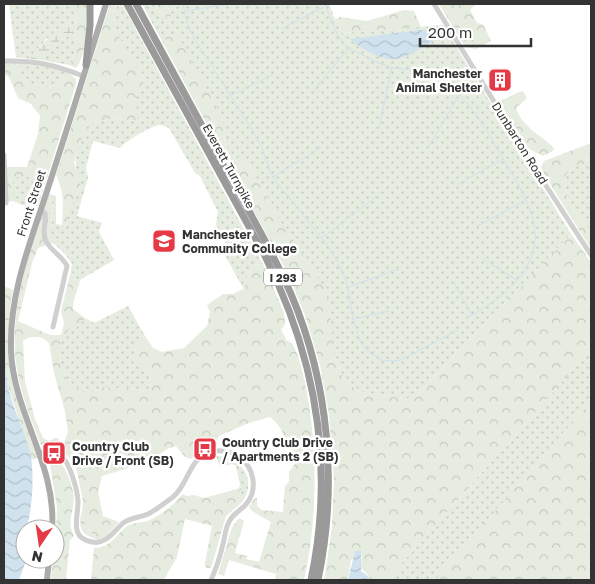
<svg xmlns="http://www.w3.org/2000/svg" width="595" height="584" font-family="'Golos Text',sans-serif">
	<style>
		.grass { fill: url(#grass-dots) }
		.forest { fill: url(#forest-crowns) }
		.wetland { fill: url(#wetland-marsh) }
		.water { fill: url(#water-waves) }
		.lines { fill: none; stroke-linecap: round; stroke-linejoin: round }
		.stream { stroke: #cfe2ee; stroke-width: 1 }
		.minor { stroke: #d0d0d0; stroke-width: 5 }
		.major { stroke: #ababab; stroke-width: 6 }
		.highway { stroke: #9a9a9a; stroke-width: 7 }
		.labels { text-anchor: middle; dominant-baseline: central; stroke-width: 5; stroke-linejoin: round; paint-order: stroke }
		.shield { fill: #fff; stroke: #707070; stroke-width: 1 }
		.shield-label { font-size: 11px; font-weight: bold; fill: #333 }
		.poi-label { font-size: 12px; font-weight: bold; fill: #333; stroke: #fff; text-anchor: start }
		.street-label { font-size: 12px; fill: #333; stroke: #fff }
	</style>
	<defs>
		<pattern id="grass-dots" width="8" height="8" patternUnits="userSpaceOnUse" patternTransform="scale(1.25)"><rect width="8" height="8" fill="#e6ecdf"/><path d="M2 2h.1M6 6h.1" fill="none" stroke="#c6cbc0" stroke-width="1.8" stroke-linecap="round"/></pattern>
		<pattern id="forest-crowns" width="20" height="18" patternUnits="userSpaceOnUse" patternTransform="scale(1.25)"><rect width="20" height="18" fill="#e6ecdf"/><path d="M2 6a3 3 0 1 1 6 0M12 15a3 3 0 1 1 6 0" fill="none" stroke="#c6cbc0"/></pattern>
		<pattern id="wetland-marsh" width="20" height="14" patternUnits="userSpaceOnUse" patternTransform="scale(1.25)"><rect width="20" height="14" fill="#e6ecdf"/><path d="M1 5h8M5 5V1M11 12h8M15 12V8" fill="none" stroke="#c6cbc0"/></pattern>
		<pattern id="water-waves" width="16" height="10" patternUnits="userSpaceOnUse" patternTransform="scale(1.25)"><rect width="16" height="10" fill="#cfe2ee"/><path d="M0 5q4-4 8 0t8 0" fill="none" stroke="#b2c2cd"/></pattern>
	</defs>
	<rect width="100%" height="100%" fill="#fff"/>
	<!-- grass -->
	<path class="grass" d="M9,4H75L76,51L69,65L41,60L52,46L66,37L47,38C42,46 34,49 31,59L16,57Z
		M118,4H122L265,268L258,264L252,266L243,288L222,250L227,246L216,225L218,212L200,176L195,173L169,128C165,126 162,125 158,125C148,128 126,141 120,148L93,141L86,168L88,178L77,216L102,223L99,232L114,260L80,280L76,279L71,271L72,264L65,254L53,243L50,234L53,210L52,202L47,200L50,194L56,196V224L62,225L81,185C70,162 78,145 88,124L112,119L136,121L133,102L144,82L140,68L132,62L124,52L113,26L114,13Z
		M142,4H149L170,20L172,19L167,4H329L335,19L342,33L443,25L571,234L413,399L359,392L343,377L332,351V328L276,214L248,162L234,157L225,144L222,116L166,42L164,45Z
		M16,63L52,67L69,73C56,91 43,89 25,81Z
		M591,158V232L572,208L565,189L566,174L582,162Z
		M31,176L37,181L32,206L22,205L13,201V177Z
		M128,306L145,336L139,337L144,372L154,379L148,389L137,390L103,387L87,395C62,379 63,375 58,347L68,329L77,327L85,318L94,323Z
		M591,349V401L436,580H388L401,564Z
		M216,456C243,456 259,483 240,504L238,498L241,489L236,466L232,464L220,467Z
		M82,512L85,526L99,540C84,537 76,528 82,512Z"/>
	<!-- forest -->
	<path class="forest" d="M75,4H87C86,22 88,53 76,68L69,65L76,51Z
		M110,4H118C111,18 111,33 125,42L124,52L132,61L140,68L144,82L133,102L140,114L136,121L112,119L88,124L81,140L74,163L81,185L70,208V219L62,225C63,205 65,194 56,175Z
		M149,4H167L172,19L170,20Z
		M439,4H476L470,10L477,23L483,24L491,41L476,49L465,47Z
		M404,10L414,11L421,27L342,33L335,19L340,17L367,21Z
		M167,32L174,37L178,36L222,116L225,144L234,157L248,162L276,214L326,290L332,328V351L343,377L359,392L413,399L571,234L591,262V349L401,564L388,580H371C363,565 359,576 362,554L351,560L348,580H324L332,527L334,480L329,414L320,365L305,315L288,274L164,45L166,41L164,35Z
		M4,63H16L25,81C43,89 56,91 69,73L76,79V84L38,206H32L37,181L31,176L13,178V201L8,202L6,167H27L38,134L40,116L31,104L18,98L9,77L4,74Z
		M523,91L527,98L516,108C521,126 541,135 554,148L553,151L543,156L529,149L500,104L501,100C510,98 514,93 523,91Z
		M591,143V158L582,162L566,174L565,189L572,208L591,232V249L545,176L541,167L544,161Z
		M47,200L52,202C54,216 48,229 53,243L38,248L32,263L18,321L50,335H61L64,323L61,311L71,271L76,279L80,280C78,291 73,298 73,309L85,318L77,327L68,330L58,347C63,375 62,379 87,395L103,387L137,390L148,389L154,379L144,372L133,358L139,337L145,336L153,348L162,352L184,348L207,326L210,312L207,305L223,294H233L243,289L252,266L258,264L265,268L284,313L285,324L281,330L287,341L292,343C299,356 302,369 305,383C318,445 318,518 304,580H275L276,574L229,560L224,576L218,574L232,527L239,518L244,521L235,553L247,556L246,559L259,562L271,522L252,511L249,507L254,499L257,498V506L261,510L283,512L285,486L289,482V472L297,461C293,454 289,447 286,440C281,429 280,425 270,417L249,423L219,436L212,447L201,451L190,459L184,456L176,446L167,449L148,462L102,476L98,492L103,516L119,522L105,537L99,540L85,526L82,512L83,501L77,471L70,458L61,450L68,432L65,411L54,373L49,343C42,335 30,335 23,341L25,382L35,419L43,438L49,441L55,438H59L56,448H48L41,445C33,424 24,402 19,380C5,318 28,257 47,200Z
		M4,286L13,290C1,357 14,396 38,458L30,460L29,450L8,386L4,362Z
		M591,401V580H436L441,573Z
		M55,459C65,462 73,487 74,497C74,513 66,521 74,536L70,540L66,580H51L53,559H55L57,508L50,464L52,460Z
		M240,486L241,489L238,498L240,504L226,516L211,568H206L205,563L212,526L185,519L177,557L164,580H91L94,548C112,548 115,534 129,525C135,522 142,523 148,521C161,515 174,505 183,494L187,496L194,495L204,498L237,489Z"/>
	<!-- wetland -->
	<path class="wetland" d="M70,21L72,35C58,39 50,50 41,60L31,59C33,50 38,49 44,43C52,33 59,27 70,21Z"/>
	<!-- water -->
	<path class="water" d="M421,30L441,31V35C401,62 391,70 349,39Z
		M4,328C7,347 4,367 8,386C12,407 23,427 29,448C35,469 33,509 26,529H25L26,561L19,580H4Z
		M361,550V571L368,576L371,580H348L355,551Z"/>
	<g class="lines">
		<!-- stream -->
		<path class="stream" d="M183,4L187,23L194,38L252,129L261,146L273,178L328,246L336,259L347,283L353,319L361,343L370,353L381,360L393,361L401,360L458,330
			M325,4C330,16 334,30 342,42C347,48 354,51 361,54C370,59 379,64 389,67C413,72 424,66 446,83C470,101 486,129 501,155C512,174 529,201 534,223C543,268 502,299 467,318
			M186,11L229,4
			M283,28L324,7
			M314,90L349,48
			M232,95L272,75
			M379,127L392,67
			M428,148L459,95
			M273,177L321,147
			M458,184L503,159
			M478,226L524,201
			M322,238L377,196
			M483,259L517,280
			M453,281L472,315
			M349,287L398,269
			M353,319L389,311"/>
		<!-- minor -->
		<path class="minor" d="M434,4L543,181L591,255
			M4,61C34,60 55,65 83,76
			M4,155L6,203
			M41,211L45,213C47,223 41,232 46,241C51,251 62,256 67,266L53,327
			M40,452C47,453 56,452 62,457C70,463 78,492 78,502C78,518 69,538 92,542C106,545 114,531 123,523C131,517 139,518 148,514C156,510 165,503 173,497C190,483 188,456 214,451C223,450 231,451 239,457C254,467 258,489 247,503C242,510 232,514 229,522C225,529 225,537 223,544C220,557 216,569 211,580"/>
		<!-- major -->
		<path class="major" d="M52,529C57,465 13,413 11,350C9,293 31,241 48,188C68,127 87,65 106,4
			M47,580L49,559"/>
		<!-- highway -->
		<path class="highway" d="M127,4L264,254C316,357 335,466 311,580
			M136,4C166,59 196,115 226,170C249,211 272,251 291,294C329,384 338,485 318,580
			M86,65L90,25V4"/>
	</g>
	<!-- icons -->
	<defs>
		<g id="building-square" transform="scale(1.25)"><rect x="-9" y="-9" width="18" height="18" rx="4" fill="#e63946" stroke="#fff"/><path d="M-4-6H4V6H1V3H-1V6H-4ZM-2.5-4.3h1.7v1.8h-1.7ZM.8-4.3h1.7v1.8H.8ZM-2.5-1h1.7V.8h-1.7ZM.8-1h1.7V.8H.8Z" fill="#fff"/></g>
		<g id="university-square" transform="scale(1.25)"><rect x="-9" y="-9" width="18" height="18" rx="4" fill="#e63946" stroke="#fff"/><path d="M0-5L7-2L0 1L-7-2ZM-4 1L0 2.5L4 1V4Q0 6-4 4Z" fill="#fff"/></g>
		<g id="bus-square" transform="scale(1.25)"><rect x="-9" y="-9" width="18" height="18" rx="4" fill="#e63946" stroke="#fff"/><path d="M-5-6H5V4H4V6H2V4H-2V6H-4V4H-5ZM-3.5-4V0h7V-4ZM-3.5 1.2v1.5H-2V1.2ZM2 1.2v1.5H3.5V1.2Z" fill="#fff"/></g>
	</defs>
	<g fill-rule="evenodd">
		<use href="#building-square" x="500" y="80"/>
		<use href="#university-square" x="164" y="241"/>
		<use href="#bus-square" x="205" y="449"/>
		<use href="#bus-square" x="54" y="453"/>
	</g>
	<g class="labels">
		<!-- shield labels -->
		<rect class="shield" x="264" y="268.5" width="38" height="17" rx="4"/>
		<g class="shield-label">
			<text x="283" y="277">I 293</text>
		</g>
		<!-- poi labels -->
		<g class="poi-label">
			<text x="482" y="73" text-anchor="end">Manchester<tspan x="482" dy="14">Animal Shelter</tspan></text>
			<text x="182" y="234">Manchester<tspan x="182" dy="14">Community College</tspan></text>
			<text x="222" y="442">Country Club Drive<tspan x="222" dy="14">/ Apartments 2 (SB)</tspan></text>
			<text x="72" y="446">Country Club<tspan x="72" dy="14">Drive / Front (SB)</tspan></text>
		</g>
		<!-- street labels -->
		<g class="street-label">
			<text transform="translate(520 143) rotate(58)">Dunbarton Road</text>
			<text transform="translate(229 166) rotate(61)">Everett Turnpike</text>
			<text transform="translate(31 203) rotate(-72)">Front Street</text>
		</g>
	</g>
	<!-- border -->
	<rect width="595" height="584" fill="none" stroke="#333333" stroke-width="10"/>
	<!-- north arrow -->
	<g transform="translate(40 544) rotate(193)"><circle r="24" fill="#ffffff" stroke="#adadad"/>
	<path d="M0-4L9 19L0 12L-9 19Z" fill="#e63946"/>
	<text y="-8" font-size="14" font-weight="bold" text-anchor="middle" fill="#333333">N</text>
	</g>
	<!-- scale -->
	<path d="M420 38v8h111v-8" fill="none" stroke="#333333" stroke-width="2.5"/>
	<text x="428" y="38" font-size="15" fill="#333333" stroke="#ffffff" stroke-width="4" paint-order="stroke">200 m</text>
</svg>
